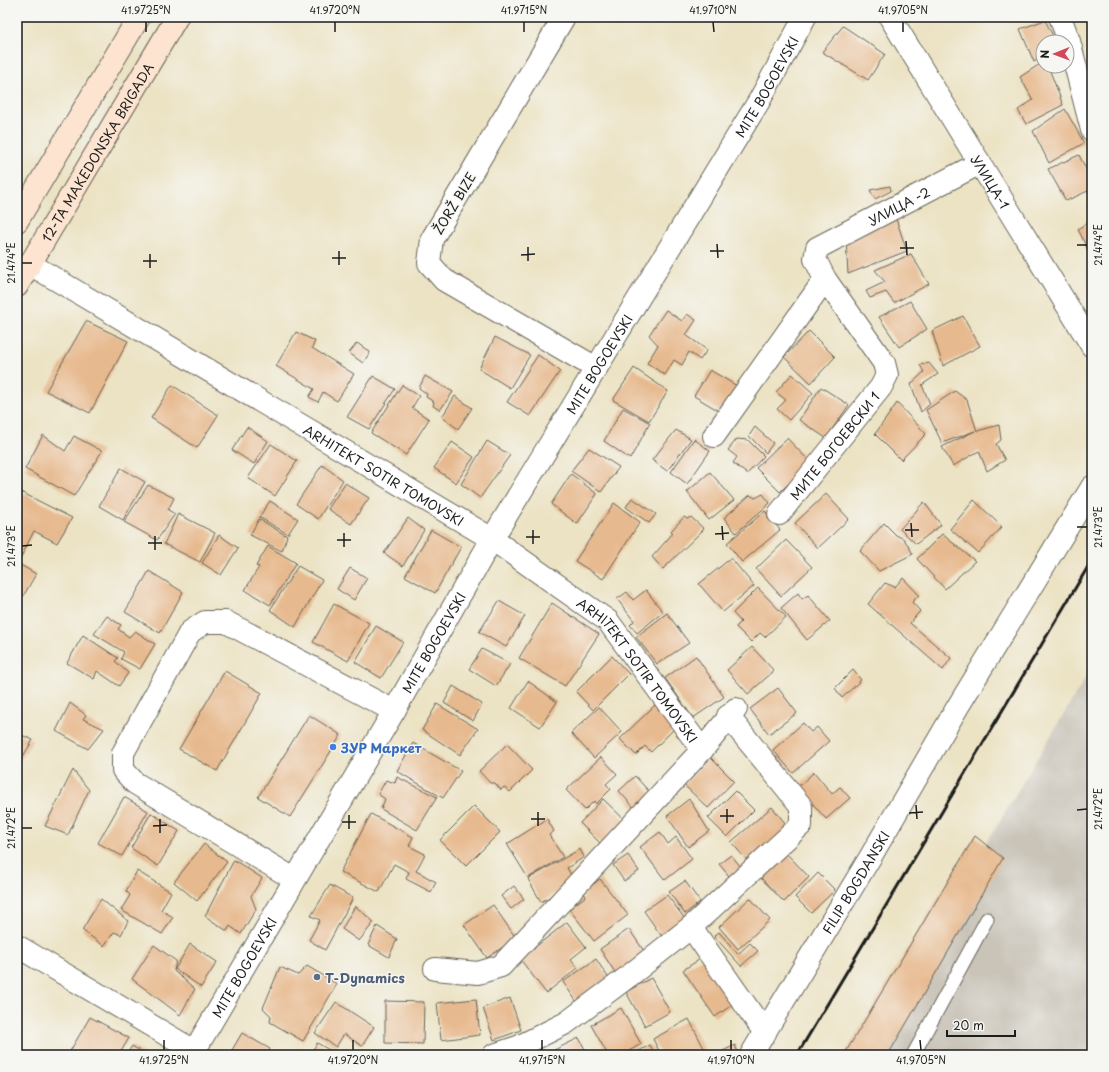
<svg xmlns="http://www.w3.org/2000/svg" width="1109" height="1072" font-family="'Playpen Sans',sans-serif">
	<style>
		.industrial { fill: #c9c3b8 }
		.building { fill: #e7b98e }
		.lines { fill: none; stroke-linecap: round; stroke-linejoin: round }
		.lane-casing { stroke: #656257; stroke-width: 15 }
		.street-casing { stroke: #656257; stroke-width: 24 }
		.secondary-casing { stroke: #656257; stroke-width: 24 }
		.lane { stroke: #fff; stroke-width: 13 }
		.street { stroke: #fff; stroke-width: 22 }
		.secondary { stroke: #fde4d1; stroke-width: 22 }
		.rail { stroke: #1c1c1c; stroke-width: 3 }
		.ticks { fill: none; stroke: #1c1c1c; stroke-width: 1.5 }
		.shop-dot { fill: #3f7fe0; stroke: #f6f6f2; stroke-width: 1.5 }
		.service-dot { fill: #5c6f8a; stroke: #f6f6f2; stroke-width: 1.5 }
		.labels { text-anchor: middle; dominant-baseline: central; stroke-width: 3; stroke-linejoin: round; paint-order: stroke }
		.street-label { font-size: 13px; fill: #1c1c1c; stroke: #f6f6f2 }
		.shop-label { font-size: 13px; font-weight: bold; fill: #366cbe; stroke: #f6f6f2; text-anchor: start }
		.service-label { font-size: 13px; font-weight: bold; fill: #4e5e75; stroke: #f6f6f2; text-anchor: start }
		.neatline { fill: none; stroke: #1c1c1c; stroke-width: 1.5 }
		.ticks-label { font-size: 10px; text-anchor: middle; fill: #1c1c1c }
	</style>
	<rect width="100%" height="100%" fill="#f6f6f2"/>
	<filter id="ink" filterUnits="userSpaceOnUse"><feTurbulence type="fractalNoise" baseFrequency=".025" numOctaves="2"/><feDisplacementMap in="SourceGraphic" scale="8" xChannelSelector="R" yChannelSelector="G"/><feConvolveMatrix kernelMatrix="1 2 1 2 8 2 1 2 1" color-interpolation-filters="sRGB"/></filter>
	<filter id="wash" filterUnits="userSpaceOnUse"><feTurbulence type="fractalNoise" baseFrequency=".012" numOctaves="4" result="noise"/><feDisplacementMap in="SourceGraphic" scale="16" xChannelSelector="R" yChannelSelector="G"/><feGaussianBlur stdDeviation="0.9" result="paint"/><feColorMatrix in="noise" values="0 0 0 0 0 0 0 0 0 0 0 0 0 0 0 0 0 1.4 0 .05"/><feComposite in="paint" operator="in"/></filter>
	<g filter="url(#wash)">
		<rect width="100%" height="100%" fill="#ece3c4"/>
		<!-- industrial -->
		<path class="industrial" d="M1092,667V1055H859Z"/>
		<g id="blocks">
			<!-- building -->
			<path class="building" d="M1045,20L1056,42H1043V56L1034,62L1020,29Z
				M843,26L885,54L868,80L822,52Z
				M1043,62V66H1048L1063,105L1026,124L1018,110L1033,100L1020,77Z
				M1065,109L1084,143L1049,163L1033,131Z
				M1079,155L1092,181V189L1066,201L1048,169Z
				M890,186L891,191L875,199L870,190Z
				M895,216L907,251L848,274L846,239Z
				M1092,219V259L1078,229Z
				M911,254L929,284L894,303L886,292L870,298L866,291L885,282L875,270Z
				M910,301L927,329L899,347L879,317Z
				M666,310L682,321L687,314L696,320L686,335L707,350L700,360L689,352L682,365L674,360L665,375L647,363L658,345L649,335Z
				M963,316L980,346L943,366L932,331Z
				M86,321L128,341L90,413L46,391Z
				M809,331L835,357L811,383L784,357Z
				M296,332L315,341L312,348L354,374L337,401L323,392L318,402L309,397L314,389L276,366Z
				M495,337L530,355L510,388L479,369Z
				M357,343L370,352L363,363L349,353Z
				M538,355L560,371L530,416L507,402Z
				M929,363L938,374L922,385L930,404L921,412L911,384L924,372L920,365Z
				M634,368L668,391L649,421L613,400Z
				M710,370L737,386L721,412L694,396Z
				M792,374L813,393L789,420L777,409L786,400L776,392Z
				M373,376L395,389L369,429L347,417Z
				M425,376L453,392L440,410L433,406L434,402L426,397L427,394L419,388Z
				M172,385L218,415L197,448L151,418Z
				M402,385L419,396L412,408L429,419L406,455L371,433Z
				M821,387L849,405L826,438L799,420Z
				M955,391L967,400L977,431L999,425L1001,440L996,444L1005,460L987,471L979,451L953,466L942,447L975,431L942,443L926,410Z
				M455,396L472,408L458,429L442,417Z
				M897,403L926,434L901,460L875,434Z
				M623,408L650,423L630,459L604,441Z
				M247,427L268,441L254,464L232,450Z
				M755,427L773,443L766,453L749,436Z
				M676,430L691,439L667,471L652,460Z
				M43,435L65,451L74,436L102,451L74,496L25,469Z
				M787,438L810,462L780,492L756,468Z
				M694,439L710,451L687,484L671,472Z
				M737,439L748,440L764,456L747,474L733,463L737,457L728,450Z
				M487,441L510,455L480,498L461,484Z
				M452,442L474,457L456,483L434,468Z
				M271,444L297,461L275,496L248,478Z
				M589,448L619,467L601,492L571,471Z
				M322,465L343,480L318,519L296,504Z
				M121,468L145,482L123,520L99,506Z
				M710,472L734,500L709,520L687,492Z
				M571,474L597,494L577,524L551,504Z
				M345,483L369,498L351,524L328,509Z
				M148,485L174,498L168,510L175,514L157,540L124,522Z
				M17,490L72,518L57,543L34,531L20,559L17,557Z
				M763,494L770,503L736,533L724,518L750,495L755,498Z
				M826,494L849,519L818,548L795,523Z
				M632,498L656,514L649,523L626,507Z
				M974,500L1002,527L978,553L950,529Z
				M270,501L298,519L288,534L259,517Z
				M924,502L941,525L916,544L900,529Z
				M614,503L640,522L603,579L575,561Z
				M765,511L780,530L742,562L727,543Z
				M178,514L215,533L200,562L164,544Z
				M684,517L687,519L691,517L704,529L663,569L652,557L673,533L671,531Z
				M408,518L424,530L403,566L384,553Z
				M259,519L287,536L282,551L250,535Z
				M884,523L896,535L904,539L913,554L879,571L860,551Z
				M431,530L461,547L435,593L405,576Z
				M942,534L975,561L945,589L917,559Z
				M219,535L238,548L221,575L202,563Z
				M786,540L812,567L781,596L756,569Z
				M268,546L296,563L270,605L245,590L259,567L256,566Z
				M731,558L754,586L723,612L699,584Z
				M17,563L36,574L21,600L17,598Z
				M298,566L322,580L295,627L270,610Z
				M350,568L367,578L354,600L337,589Z
				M149,571L183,592L160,633L125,612Z
				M903,578L919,595L912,602L920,611L910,623L951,658L943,670L868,604L885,583L895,587Z
				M758,588L786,617L765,637L760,633L751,642L736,627L741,622L733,613Z
				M646,590L663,612L637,633L630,625L634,621L617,599L627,592L633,600Z
				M798,593L802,599L808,595L830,621L807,640L781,608Z
				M499,601L525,616L506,647L479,632Z
				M552,603L599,634L565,686L519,658Z
				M334,604L369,623L348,661L313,642Z
				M667,613L689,643L657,664L636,637Z
				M107,616L121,625L118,629L129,637L135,631L155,644L140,669L121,659L124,652L94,634Z
				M376,626L403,642L381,678L355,662Z
				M83,635L118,658L115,661L128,673L119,686L97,671L94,679L67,663Z
				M752,647L774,671L748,694L727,670Z
				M482,649L510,664L496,686L469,669Z
				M612,656L629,674L593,710L576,692Z
				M696,656L724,697L693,718L665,678Z
				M853,670L861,680L842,698L835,688Z
				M225,671L262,693L217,771L179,749Z
				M528,681L557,702L540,727L511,708Z
				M453,686L482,704L473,721L444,703Z
				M778,688L797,713L769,734L750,709Z
				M70,703L86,715L83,719L104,729L88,749L56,731Z
				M437,704L478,729L460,755L422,730Z
				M655,705L676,727L651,752L645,746L636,755L620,739Z
				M599,707L622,732L594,758L571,733Z
				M309,715L341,735L290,817L258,797Z
				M803,723L811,732L817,727L829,741L793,773L773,750Z
				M17,733L33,740L17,766Z
				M413,743L461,771L443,798L397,771Z
				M507,744L532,770L510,792L504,787L501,790L495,783H490L479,771Z
				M601,757L617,774L606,784L611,789L596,804L594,801L585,810L566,790Z
				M710,757L734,781L708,808L684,785Z
				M73,770L89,790L68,835L45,826Z
				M814,772L832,794L840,787L850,798L826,819L798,787Z
				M635,776L654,797L638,812L619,791Z
				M397,777L437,797L417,830L381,809L385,799L378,794L386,780L395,783Z
				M735,791L754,810L727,837L708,818Z
				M124,797L148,811L122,856L98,843Z
				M603,799L628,823L604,847L580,823Z
				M689,799L709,831L688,847L667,816Z
				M474,806L500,832L466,866L440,840Z
				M772,807L790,829L750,864L731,842Z
				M151,813L179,831L158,866L131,848Z
				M371,814L413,837L409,846L425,854L416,871L436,882L431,892L406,879L409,872L394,864L379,892L340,872Z
				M547,819L554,831L549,835L563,857L528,878L507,844Z
				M660,832L668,844L676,837L692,859L665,880L640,847Z
				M975,836L1003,858L888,1055H844Z
				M204,844L227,862L197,901L174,882Z
				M580,849L584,857L567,868L575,882L541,902L528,879Z
				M785,852L809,877L784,902L760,877Z
				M628,855L639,871L624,881L613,865Z
				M731,855L741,867L729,876L719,864Z
				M234,860L262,878L251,896L256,909L241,934L230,926L227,931L205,916Z
				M137,871L171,892L161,910L173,917L162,934L121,910L130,895L126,891Z
				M818,873L835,890L811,913L795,897Z
				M600,879L628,915L594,941L569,909L586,896L583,892Z
				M685,881L700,902L685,914L669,892Z
				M330,885L353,898L325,950L309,940L320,920L311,916Z
				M514,886L524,899L511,909L501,896Z
				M667,895L688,923L665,941L644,911Z
				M750,898L770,920L738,949L719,927Z
				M101,899L128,921L121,935L114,932L104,946L82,930Z
				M493,905L516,938L487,958L464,925Z
				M355,906L374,922L359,941L342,929Z
				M567,922L586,947L571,959L578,968L546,993L520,959Z
				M377,926L397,939L389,957L368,945Z
				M629,929L646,954L616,974L600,949Z
				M719,932L738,954L750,943L758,951L741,966L714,936Z
				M190,944L217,962L201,987L175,969Z
				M154,945L176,961L174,971L195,989L180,1015L132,979Z
				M705,956L736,1002L715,1017L683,970Z
				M596,959L611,982L579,1005L563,982Z
				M307,966L337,984L303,1041L270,1022L271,1016L263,1008L280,967L298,975Z
				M651,978L670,1012L645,1026L626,992Z
				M510,998L521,1030L494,1040L483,1008Z
				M476,999L480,1035L441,1040L437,1003Z
				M385,1001L424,1002L423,1044L385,1043Z
				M336,1002L374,1027L362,1046L344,1034L336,1047L315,1033Z
				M621,1008L641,1044L622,1055H608L591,1025Z
				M90,1017L129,1038L119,1055H73L69,1053Z
				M689,1019L707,1054L661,1055L653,1039Z
				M242,1033L270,1049L267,1055H229Z
				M579,1038L588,1055H544Z
				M317,1043L338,1055H310Z
				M650,1045L655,1055H631Z
				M735,1045L739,1055H715Z
				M132,1046L147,1055H126Z"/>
		</g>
	</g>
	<g filter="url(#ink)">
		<use href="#blocks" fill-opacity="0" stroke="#656257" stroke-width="1"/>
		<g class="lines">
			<!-- lane casing -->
			<g class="lane-casing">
				<path id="lane" d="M913,1055L987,919"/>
			</g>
			<!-- street casing -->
			<g class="street-casing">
				<g id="street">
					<path d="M564,17L432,239L429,263L444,280L596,368"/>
					<path id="s1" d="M890,17L1092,346"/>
					<path d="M1060,17L1069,41L1092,130"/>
					<path id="s2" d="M30,264L492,539L608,621L702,750"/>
					<path d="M714,436L825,279"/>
					<path id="s3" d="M779,514L881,387L887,375L884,363L825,279L815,259L817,248L980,163"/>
					<path d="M294,879L135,783L123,770V753L190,632L205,622H226L394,711"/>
					<path d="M691,927L765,1033"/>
					<path d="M17,946L194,1051"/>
					<path d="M435,969L478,973L501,966L702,750L736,709"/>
					<path id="s4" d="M192,1055L394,711L492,539L759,101L805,17"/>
					<path d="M494,1055L518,1047L566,1023L629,976L691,927L801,825V806L728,716"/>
					<path id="s5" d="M751,1055L871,856L957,708L1092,487"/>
				</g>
			</g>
			<!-- secondary casing -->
			<g class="secondary-casing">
				<g id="secondary">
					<path d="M17,221L139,17"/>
					<path id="s6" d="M17,286L177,17"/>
				</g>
			</g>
			<!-- lane -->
			<use href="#lane" class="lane"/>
			<!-- street -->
			<use href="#street" class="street"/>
			<!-- secondary -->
			<use href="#secondary" class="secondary"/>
			<!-- rail -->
			<path class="rail" d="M797,1055L1092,560"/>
		</g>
	</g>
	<!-- ticks -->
	<path class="ticks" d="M146,22V32M335,22V32M524,22V32M713,22L714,32M903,22V32M906,241L907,255M717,244L718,258M1077,245H1087M528,247V261M900,248H914M339,251V265M710,251H724M150,254V268M521,255L535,254M332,258H346M143,261H157M22,263H32M911,523L912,537M722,526L723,540M1077,527H1087M533,530V544M905,530H919M344,533V547M715,534L729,533M155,536V550M526,537H540M337,540H351M148,543H162M22,546L32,545M916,805L917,819M727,809V823M1077,810L1087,809M538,812V826M909,813L923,812M349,815V829M720,816H734M160,819V833M531,819H545M342,822H356M153,826L167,825M22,828H32M164,1040V1050M353,1040V1050M542,1040V1050M731,1040V1050M920,1040L921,1050"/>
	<!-- markers -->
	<circle class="shop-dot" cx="333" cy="747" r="4"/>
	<circle class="service-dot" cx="317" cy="977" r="4"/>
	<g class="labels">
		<!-- street labels -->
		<g class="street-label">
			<text stroke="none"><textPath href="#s4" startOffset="1126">MITE BOGOEVSKI</textPath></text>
			<text stroke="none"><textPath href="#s6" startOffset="156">12-TA MAKEDONSKA BRIGADA</textPath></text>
			<text stroke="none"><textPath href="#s1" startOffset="193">УЛИЦА-1</textPath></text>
			<text transform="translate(454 203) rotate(-59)">ŽORŽ BIZE</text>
			<text stroke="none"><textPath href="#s3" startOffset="417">УЛИЦА -2</textPath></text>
			<text stroke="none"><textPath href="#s4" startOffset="802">MITE BOGOEVSKI</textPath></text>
			<text stroke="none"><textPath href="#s3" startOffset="88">МИТЕ БОГОЕВСКИ 1</textPath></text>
			<text stroke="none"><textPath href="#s2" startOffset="412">ARHITEKT SOTIR TOMOVSKI</textPath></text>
			<text stroke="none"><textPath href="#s4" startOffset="478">MITE BOGOEVSKI</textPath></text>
			<text stroke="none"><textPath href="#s2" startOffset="736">ARHITEKT SOTIR TOMOVSKI</textPath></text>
			<text stroke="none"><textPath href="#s5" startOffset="202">FILIP BOGDANSKI</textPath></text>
			<text stroke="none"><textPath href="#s4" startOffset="102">MITE BOGOEVSKI</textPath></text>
		</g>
		<!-- shop labels -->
		<g class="shop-label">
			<text x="341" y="747">ЗУР Маркет</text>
		</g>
		<!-- service labels -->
		<g class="service-label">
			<text x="325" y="977">T-Dynamics</text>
		</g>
	</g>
	<!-- margin -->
	<rect width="1109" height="1072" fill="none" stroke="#f6f6f2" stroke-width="44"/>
	<!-- north arrow -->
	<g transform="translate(1055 54) rotate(269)"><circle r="19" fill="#f6f6f2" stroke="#9f9f9c"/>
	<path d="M0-3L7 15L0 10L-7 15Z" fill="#d1495b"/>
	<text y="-6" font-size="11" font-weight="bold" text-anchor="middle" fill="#1c1c1c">N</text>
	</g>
	<!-- scale -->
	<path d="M947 1030v6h68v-6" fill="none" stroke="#1c1c1c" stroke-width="2"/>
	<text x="953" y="1030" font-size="12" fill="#1c1c1c" stroke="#f6f6f2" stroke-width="3" paint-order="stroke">20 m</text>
	<rect x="22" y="22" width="1065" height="1028" class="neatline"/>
	<g class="ticks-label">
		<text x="146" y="14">41.9725°N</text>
		<text x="335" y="14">41.9720°N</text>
		<text x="524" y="14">41.9715°N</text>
		<text x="713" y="14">41.9710°N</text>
		<text x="903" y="14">41.9705°N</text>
		<text transform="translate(1098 245) rotate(-90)" y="4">21.474°E</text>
		<text transform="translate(11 263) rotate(-90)" y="4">21.474°E</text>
		<text transform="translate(1098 527) rotate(-90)" y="4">21.473°E</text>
		<text transform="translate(11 546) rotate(-90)" y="4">21.473°E</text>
		<text transform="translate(1098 809) rotate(-90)" y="4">21.472°E</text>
		<text transform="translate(11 828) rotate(-90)" y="4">21.472°E</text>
		<text x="164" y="1064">41.9725°N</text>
		<text x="353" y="1064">41.9720°N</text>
		<text x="542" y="1064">41.9715°N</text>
		<text x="731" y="1064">41.9710°N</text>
		<text x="921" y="1064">41.9705°N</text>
	</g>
</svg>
